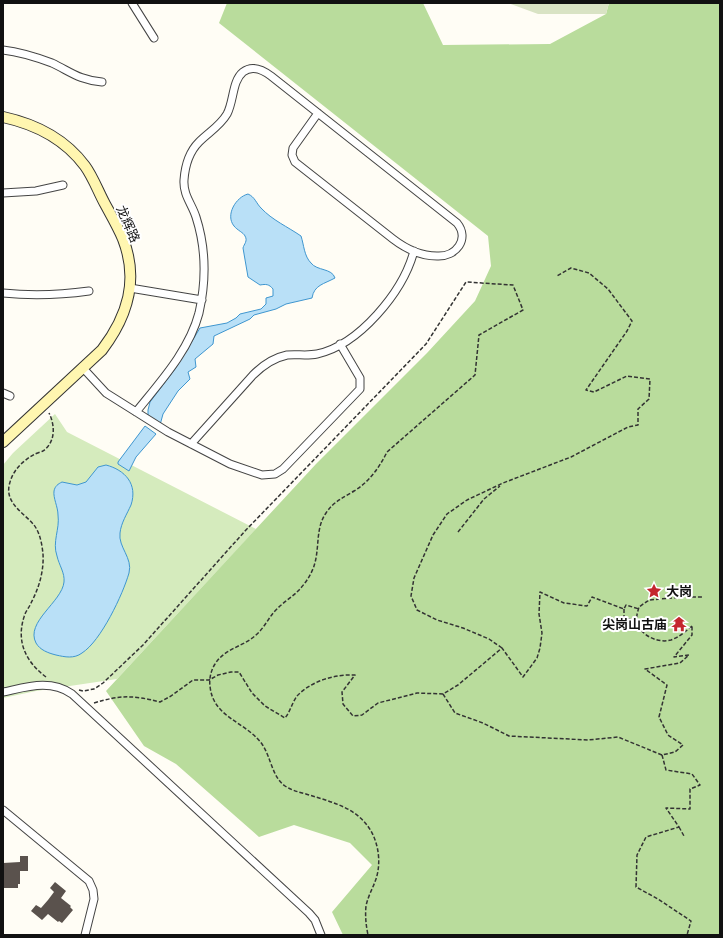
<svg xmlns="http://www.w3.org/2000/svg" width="723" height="938" font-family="Bitter,'Noto Sans SC',serif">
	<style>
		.green { fill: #d5ebbd }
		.forest { fill: #b9dc9c }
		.cemetery { fill: #d9e3c4 }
		.water { fill: #b9e0f7; stroke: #3f96cf }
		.building { fill: #5a524d }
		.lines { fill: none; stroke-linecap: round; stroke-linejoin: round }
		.street-casing { stroke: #444; stroke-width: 9 }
		.secondary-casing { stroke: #333; stroke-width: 12 }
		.path { stroke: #333; stroke-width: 1.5; stroke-dasharray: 4 2; stroke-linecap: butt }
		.street { stroke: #fff; stroke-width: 7 }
		.secondary { stroke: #fff6b0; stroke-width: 10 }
		.labels { text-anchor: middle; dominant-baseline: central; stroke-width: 4; stroke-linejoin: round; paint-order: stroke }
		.street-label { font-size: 13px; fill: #111; stroke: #fff }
		.poi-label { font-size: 13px; font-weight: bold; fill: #111; stroke: #fff; text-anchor: start }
	</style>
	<rect width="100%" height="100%" fill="#fffdf5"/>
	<!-- green -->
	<path class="green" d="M55,414L67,432L256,529L117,679L36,691L3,698V465L13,453Z"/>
	<!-- forest -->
	<path class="forest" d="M227,3H423L443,45L550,44L606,14L609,3H720V935H343L332,912L372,865L350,843L294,825L259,837L176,764L144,746L106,691L316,464L427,353L475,301L491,266L488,236L219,23Z"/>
	<!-- cemetery -->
	<path class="cemetery" d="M508,3H609L606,14H538Z"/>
	<!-- water -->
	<path class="water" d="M248,194C255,197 256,203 261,208C272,220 288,227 301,236C304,245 304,256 311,263C317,271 332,268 335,278C324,284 314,285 312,298L286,304L276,309L254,315L250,319L214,336L213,344L195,359L196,367L188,372L190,379L178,391L163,414L160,425L148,416V410L150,402L175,369L200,328L227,323L236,318L240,314L261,309L266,304V298L273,296V289C269,284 266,284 260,285L248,277L243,248C244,244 248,241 245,236C244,233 237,230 234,226C225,215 236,197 248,194Z
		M145,426L156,434L136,457L129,471L118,464V462Z
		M106,465C125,470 138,484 131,505C127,514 121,523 120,533C118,547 133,558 129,573C123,594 101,641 82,653C74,659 65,657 56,655C48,653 40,650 36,643C25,622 62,602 64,582C65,573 59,565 57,556C52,542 60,529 58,515C58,507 53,498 54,491C55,486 58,484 62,482L77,485L86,482L98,467Z"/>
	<!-- building -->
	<path class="building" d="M20,856H28V871H20V884H18V888H3V863L20,862Z
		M55,882L66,891L61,898L71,906L70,907L73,910L62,923L59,921L58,922L48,914L42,920L31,911L36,905L41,908L48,900L54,892L50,888Z"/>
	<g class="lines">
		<!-- street casing -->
		<g class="street-casing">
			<path id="street" d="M132,3L154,38
				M3,50C20,52 36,57 52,63C71,72 79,80 102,82
				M3,193L36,191L63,185
				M130,288L202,300
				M3,293C32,296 60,295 89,291
				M82,367L106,393L168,432L230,464L262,475L275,474L283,469L360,389V378L340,344
				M3,393L10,396
				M136,412C160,382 189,351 199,313C206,282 206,248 196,217C192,204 183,195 184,180C185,166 189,152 199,142C209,132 220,126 227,114C234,101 232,81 243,72C252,65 263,70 271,76L457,223C470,239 456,257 437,256C421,256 406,249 393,239L295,162L292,155L293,148L318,113
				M191,444L253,375C263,365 273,358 287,355C297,354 307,356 317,354C359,345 403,292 414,251
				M3,692C27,687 50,679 72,694L309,913L315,920L321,935
				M3,810L89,881L93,890L94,899L85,935"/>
		</g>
		<!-- secondary casing -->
		<g class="secondary-casing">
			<path id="secondary" d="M3,117C35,124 65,139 85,166C93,177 98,191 105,204C111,215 118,227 123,239C139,280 128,316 102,350L3,442"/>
		</g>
		<!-- path -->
		<path class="path" d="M458,532L484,499L500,486
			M624,609V618L636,620
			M692,626C685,632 679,637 671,640C657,644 638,634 637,620C636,616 638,611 639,607L649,600L683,597H702
			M502,648L489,639L463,628L437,620L417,610L411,596L414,578L433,535L447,514L467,500L503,483L571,457L628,427L638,425V409L649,399L650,379L627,376L594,392L586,390L627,331L632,321L608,289L589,273L571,268L557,276
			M46,677C26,662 16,642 24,617C25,612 29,608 31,603C39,588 44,571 43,554C42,544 40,533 34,525C24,513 6,504 9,486C12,471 22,461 35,454C37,453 41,452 43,451C56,442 55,425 49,413
			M79,690L83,691L94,689L103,683L143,645L245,531L426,344L466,282L513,285L523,310L479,335L475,375L387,452C379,468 369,482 354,491C343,498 334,501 326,513C315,529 320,548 314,566C311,575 305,584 298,591C291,598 282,603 274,612C268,619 264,628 256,635C243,647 225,648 215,664C211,670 209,679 210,686C213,718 245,721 262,744C271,757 272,777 285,786C291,790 298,792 306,794C331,802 357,807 371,831C379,845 381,864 376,879C373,888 368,896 366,906C365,916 366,925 368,935
			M443,694L455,713L483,723L509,736L588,740L618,737L662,755L675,752L683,745L668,735L659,717L667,685L645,669L680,663L689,655L674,657L692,635V626
			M94,703C120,695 133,695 160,702L171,696L193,680H209L218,675L231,672H239L252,693L265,706L285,718C290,712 292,703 297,696C311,681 335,674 355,675L342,692L343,704L353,716L362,715L378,703L417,693L443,694L458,685L502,648L523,677L537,658L540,648L542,633L539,614L540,592L564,603L587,606L592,597L624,609L626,605L639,609
			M662,755L666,770L692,774L700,785L690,789V809L666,808L679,827L646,837L637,855L636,887L658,899L691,921L687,935
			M679,827L684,836"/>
		<!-- street -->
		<use href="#street" class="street"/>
		<!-- secondary -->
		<use href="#secondary" class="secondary"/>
	</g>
	<!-- icons -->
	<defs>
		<g id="sight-bare" transform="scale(1.2)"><path d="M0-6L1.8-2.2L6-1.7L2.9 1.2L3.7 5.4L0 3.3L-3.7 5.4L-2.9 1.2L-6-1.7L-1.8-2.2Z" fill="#c4262e" stroke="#fff" stroke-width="2.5" paint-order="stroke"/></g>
		<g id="temple-bare" transform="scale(1.2)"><path d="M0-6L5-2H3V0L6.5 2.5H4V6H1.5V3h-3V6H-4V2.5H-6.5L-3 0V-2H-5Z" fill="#c4262e" stroke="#fff" stroke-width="2.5" paint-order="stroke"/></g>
	</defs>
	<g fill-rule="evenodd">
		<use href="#sight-bare" x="654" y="591"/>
		<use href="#temple-bare" x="679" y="624"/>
	</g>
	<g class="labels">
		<!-- street labels -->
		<g class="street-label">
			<text transform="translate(128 224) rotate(66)">龙辉路</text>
		</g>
		<!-- poi labels -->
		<g class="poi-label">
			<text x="666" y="591">大岗</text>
			<text x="667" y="624" text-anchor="end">尖岗山古庙</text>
		</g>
	</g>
	<!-- border -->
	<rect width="723" height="938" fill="none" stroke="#111111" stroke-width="8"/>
</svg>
